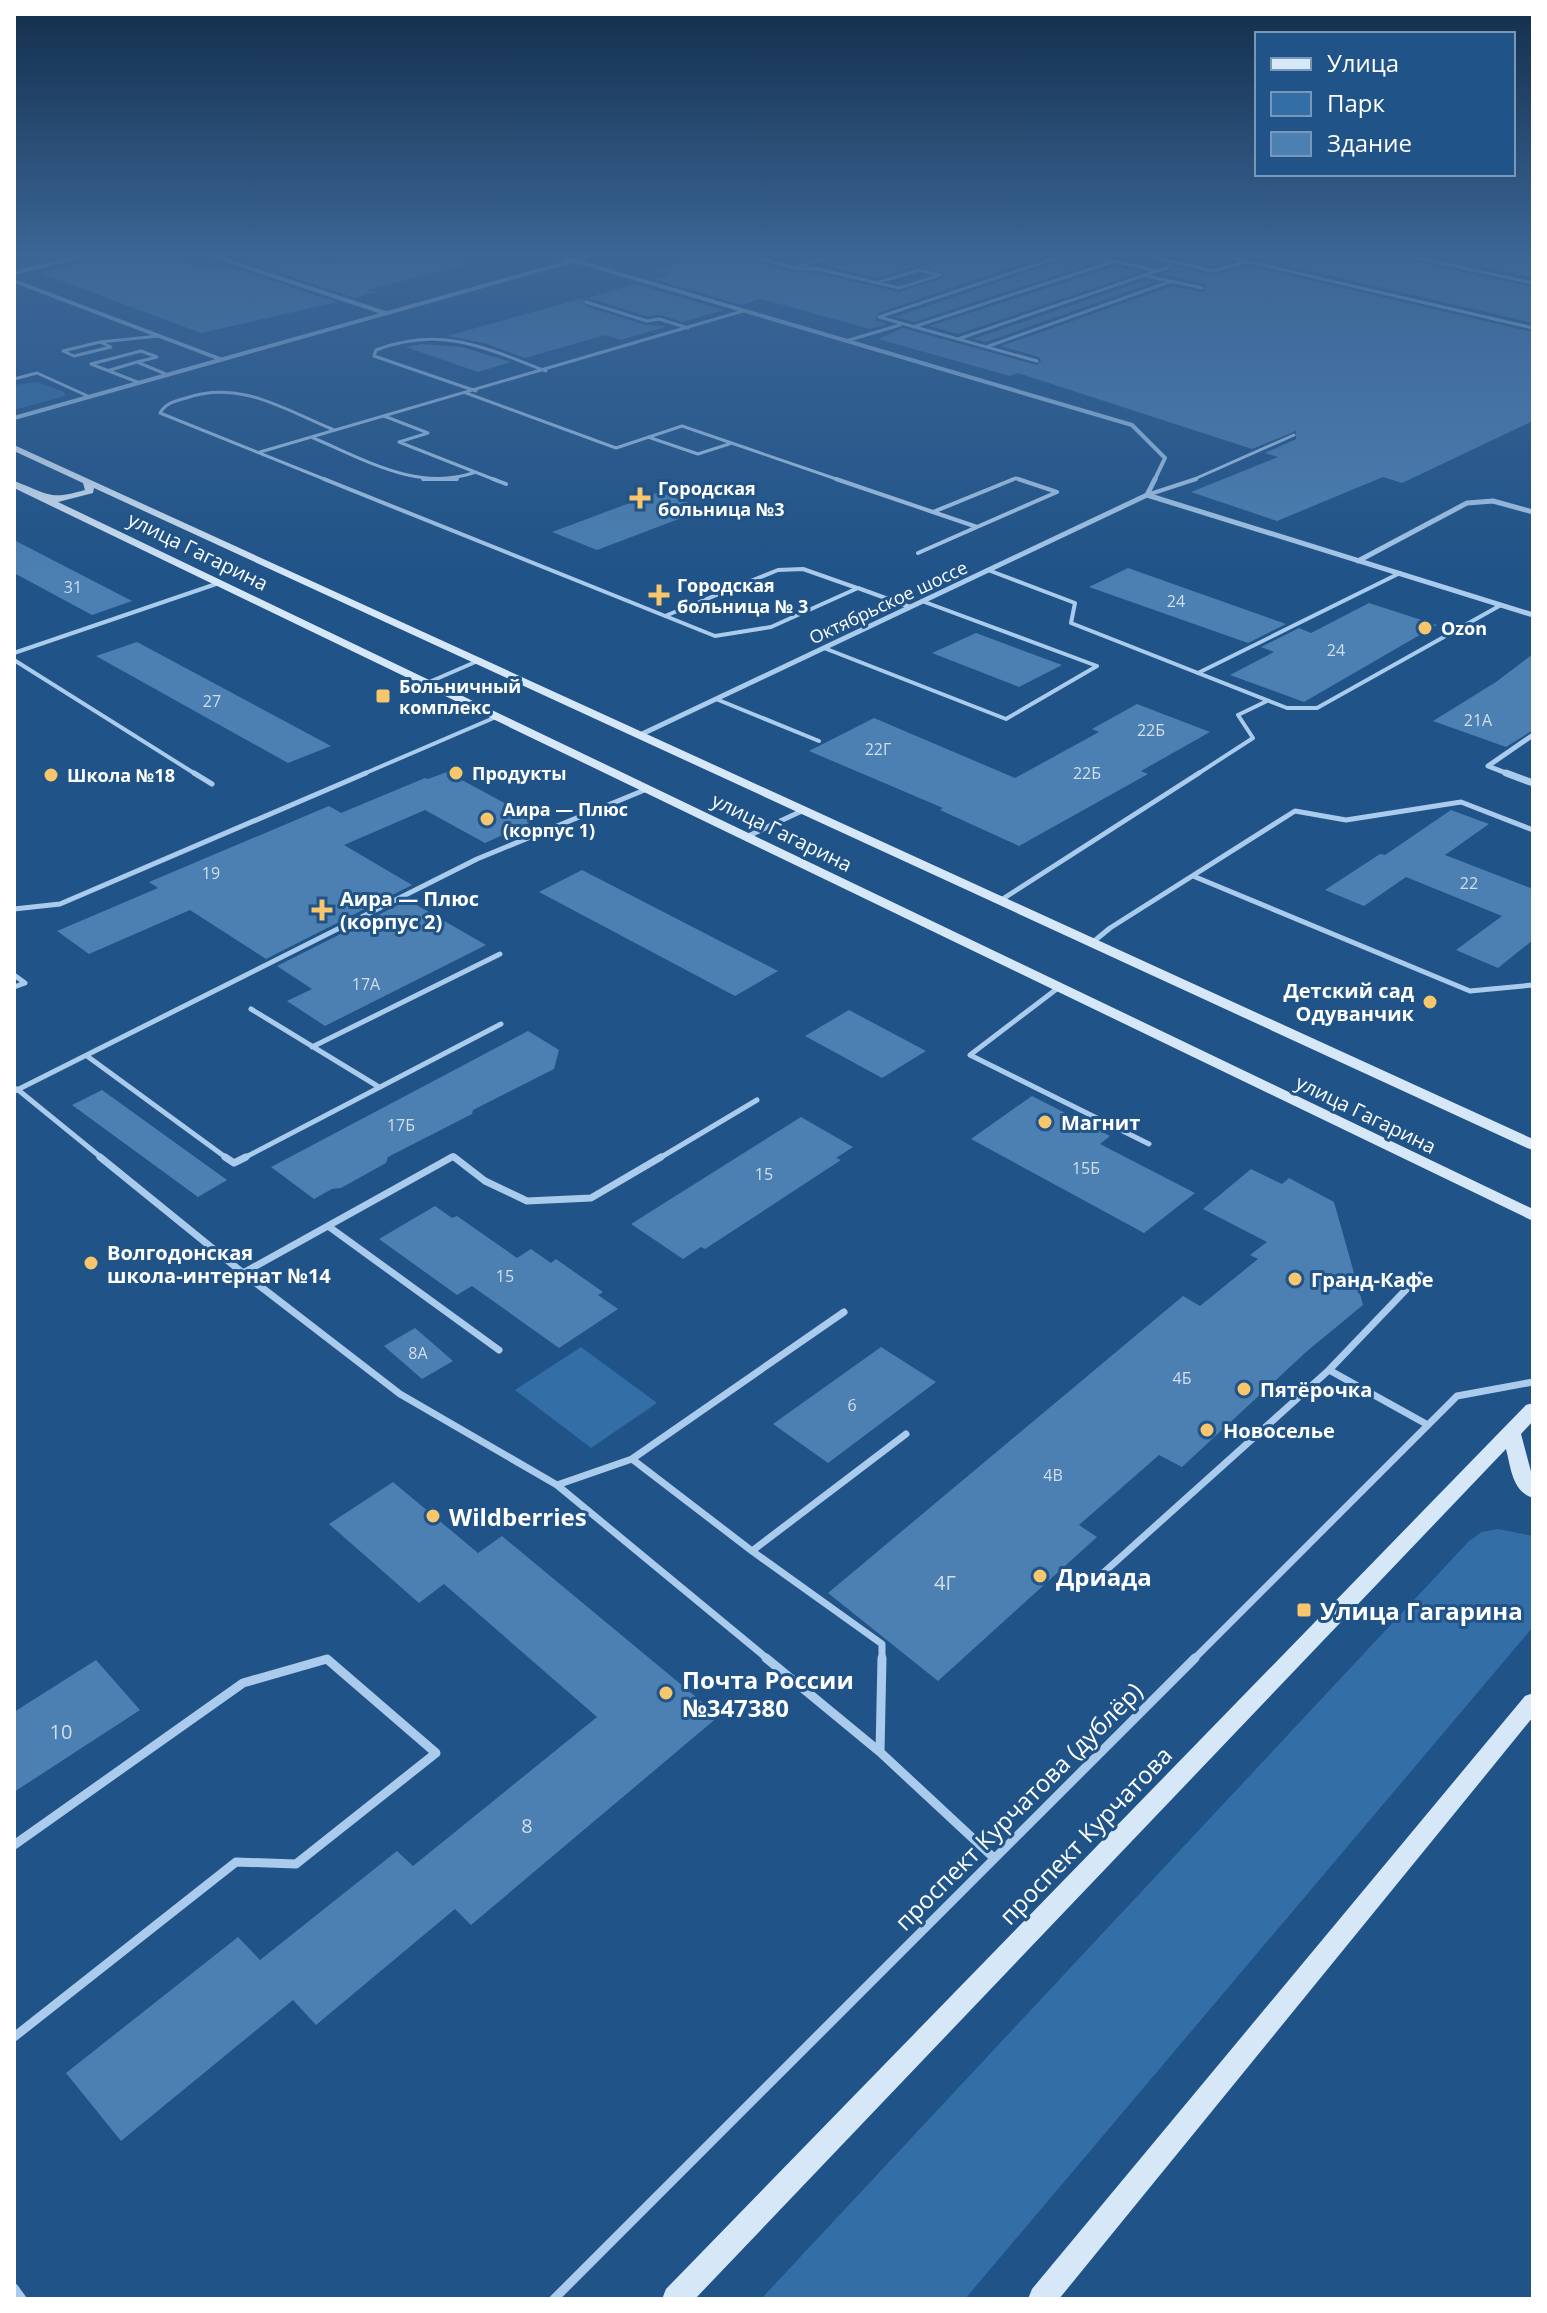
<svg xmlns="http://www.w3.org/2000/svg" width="1547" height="2313" font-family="'Open Sans',sans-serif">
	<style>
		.green { fill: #336ea6 }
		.building { fill: #4c80b2 }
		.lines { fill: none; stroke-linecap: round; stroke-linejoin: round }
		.lane-far4 { stroke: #aacbeb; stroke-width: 3 }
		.lane-far3 { stroke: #aacbeb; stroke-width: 4 }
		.lane-far2 { stroke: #aacbeb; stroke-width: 5 }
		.lane-far1 { stroke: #aacbeb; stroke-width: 7 }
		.lane { stroke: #aacbeb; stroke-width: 9 }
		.street-far2 { stroke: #aacbeb; stroke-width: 4 }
		.street-far1 { stroke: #aacbeb; stroke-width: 5 }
		.street { stroke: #aacbeb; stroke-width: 7 }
		.secondary { fill: #d6e7f8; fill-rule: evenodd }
		.poi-dot { fill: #f8c76b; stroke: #205388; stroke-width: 3 }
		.labels { text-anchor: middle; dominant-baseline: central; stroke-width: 6; stroke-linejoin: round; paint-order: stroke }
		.number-label { font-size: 16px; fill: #d2dfec }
		.far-poi-label { font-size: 18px; font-weight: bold; fill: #fff; stroke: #205388; text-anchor: start }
		.far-street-label { font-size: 18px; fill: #fff; stroke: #205388 }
		.street-label { font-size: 20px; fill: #fff; stroke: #205388 }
		.poi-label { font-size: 20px; font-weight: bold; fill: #fff; stroke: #205388; text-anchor: start }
		.near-number-label { font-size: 20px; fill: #d2dfec }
		.near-poi-label { font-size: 24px; font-weight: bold; fill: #fff; stroke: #205388; text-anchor: start }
		.near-street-label { font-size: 24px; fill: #fff; stroke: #205388 }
	</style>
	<rect width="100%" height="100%" fill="#205388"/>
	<!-- green -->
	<path class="green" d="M38,382L64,392L65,396L14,410V385Z
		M581,1347L657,1403L591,1448L515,1390Z
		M1498,1529L1533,1536V1627L965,2299H761L1469,1541L1482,1532Z"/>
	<!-- building -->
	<path class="building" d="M95,254H158L204,270L225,265L337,302L201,333L40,273L91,259Z
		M270,254H293L326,265L368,254H465L466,265L367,290L375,292L355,298L244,261Z
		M712,254H741L744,258L792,272L817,273L899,292L941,279L944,273L918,266L877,278L820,265L844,254H1052L878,313L875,320L887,324L870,329L761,299L741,305L654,279L671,274L655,270Z
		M1072,254L1098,262L914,322L894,317L1069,258Z
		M1162,254H1211L1229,262L1213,266Z
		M1237,254H1395L1398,258L1533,287V323Z
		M1422,254H1533V278Z
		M1115,266L1141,272L958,334L929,326Z
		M1173,266L1213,275L1248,266L1533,332V421L1402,483L1383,477L1277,521L1191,492L1278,457L1265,453L1296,439V431L1252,449L1018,373L1010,376L878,339L903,328L1037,365L1041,361L1039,357L1001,346L1172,286L1201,292L1206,290L1204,284L1161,274L1171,271Z
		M1145,280L1155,282L986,342L973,339Z
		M636,284L724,310L683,322L660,315L647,316L587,298Z
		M583,298L585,306L646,325L668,326L621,340L605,335L525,358L484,343L447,336Z
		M422,344L462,347L511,362L478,372L406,347Z
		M659,492L705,509L597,550L552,532Z
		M14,540L132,601L92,615L14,573Z
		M1128,568L1286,624L1248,643L1089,587Z
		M1369,603L1437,625L1304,702L1230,675L1274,652L1261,647L1299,628L1311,633Z
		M976,633L1062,665L1019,687L932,653Z
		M137,642L331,746L288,763L96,656Z
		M1533,654V730L1506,747L1433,721L1496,682Z
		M1137,704L1210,732L1141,771L1148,774L1019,846L940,810L943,808L809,751L874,718L1015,778L1099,732L1092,729Z
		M447,772L536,820L485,843L425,810L344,845L412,885L266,959L190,910L89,954L57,931L158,888L149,882L329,806L341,813L425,778L428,779Z
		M1451,810L1489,824L1445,855L1533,889V940L1498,968L1456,950L1502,916L1406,877L1364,906L1325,890L1380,854L1385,855Z
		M582,870L778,971L735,996L539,892Z
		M408,900L486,945L325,1026L287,1001L312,989L277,966Z
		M849,1010L926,1051L882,1078L805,1036Z
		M528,1031L559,1050L554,1069L473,1110L472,1114L388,1157L386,1163L341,1188L332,1189L314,1199L271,1167Z
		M102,1090L227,1180L198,1197L72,1105Z
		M1032,1096L1110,1136L1100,1144L1195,1193L1144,1233L971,1139Z
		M801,1117L853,1147L836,1158L841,1160L705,1249L701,1247L683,1259L631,1224Z
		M1251,1169L1282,1184L1289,1178L1334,1202L1363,1305L1306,1352L1182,1467L1159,1455L1079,1525L1097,1537L938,1681L828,1593L1183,1296L1200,1306L1258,1259L1250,1255L1267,1242L1203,1209Z
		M435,1206L452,1218L457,1216L517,1258L531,1249L551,1263L556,1259L603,1292L598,1295L618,1309L559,1348L472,1286L457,1295L379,1239Z
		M415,1328L453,1361L422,1379L384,1346Z
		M881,1347L936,1382L828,1463L773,1424Z
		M393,1482L478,1553L502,1536L719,1716L471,1925L455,1909L316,2025L293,2000L121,2141L66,2073L238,1937L260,1960L397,1851L413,1866L597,1717L444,1584L419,1603L329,1524Z
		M96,1660L140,1710L14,1792V1712Z"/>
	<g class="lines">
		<!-- lane-far4 -->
		<path class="lane-far4" d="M745,254L793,268L818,269L899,288L940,275L919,270L879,282
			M1085,254L1156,271
			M1141,254L1213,271L1246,262
			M1215,254L1533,328
			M1399,254L1533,283
			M797,267L840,254
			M1147,276L1202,288
			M586,302L647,321L659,319L688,328
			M913,327L1115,261
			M958,339L1169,267
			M846,341L900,325
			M100,342L111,347L74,356L63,351Z
			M100,342L159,336
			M986,347L1172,281
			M1037,361L879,317L1068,254
			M110,370L137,362
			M14,379L37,373L90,397
			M140,383L91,364L141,351L157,357L137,362L168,375
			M476,391L374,356L376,350C441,325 485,348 546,371
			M466,393L616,448L682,426L842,481
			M384,416L428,433L399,442L498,481
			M311,437C364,459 418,493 476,472
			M648,437L698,454L732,443
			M260,452L743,311
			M329,481L160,413C166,403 175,401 186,398C240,379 285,410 334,430
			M1009,481L1016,478L1024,481
			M1190,481L1294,435"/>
		<!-- lane-far3 -->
		<path class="lane-far3" d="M324,479L715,636L771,627L858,588L910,607
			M423,479H457
			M493,479L506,484
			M836,479L933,512
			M1147,495L1196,479
			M933,512L977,527L1057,492L1018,479
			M933,512L1014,479
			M918,553L977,527
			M988,570L1075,603L1071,623L1287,708H1317L1501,605
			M665,616L778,570L803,569L857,588
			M824,648L1006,719L1097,666L922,601
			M14,653L219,583
			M14,660L197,775
			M1198,673L1400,573
			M427,683L480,660
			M716,699L819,741
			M361,775L496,717
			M1196,775L1253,738L1238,715L1267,701"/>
		<!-- lane-far2 -->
		<path class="lane-far2" d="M194,773L212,784
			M746,837L804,810
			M1193,876L1470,991L1533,985
			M1001,900L1199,773
			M14,909L60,904L366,773
			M1093,942L1110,928L1295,811L1346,820L1461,802L1533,830
			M14,975L25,983L14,987
			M1058,988L970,1055L1149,1144
			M251,1009L379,1087
			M312,1047L500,954
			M87,1056L228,1159
			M17,1089L103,1159
			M15,1091L477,859L647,789
			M242,1159L501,1024
			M448,1159L453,1156L456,1159
			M658,1159L757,1100"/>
		<!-- lane-far1 -->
		<path class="lane-far1" d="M100,1157L243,1273L400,1394L557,1485L769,1660
			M225,1157L234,1163L246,1157
			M454,1157L485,1181L527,1201L591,1198L661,1157
			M328,1226L499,1350
			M243,1273L452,1157
			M1420,1275L1329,1370L1428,1425
			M632,1459L844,1312
			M557,1485L632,1459L752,1551L882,1644V1660
			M752,1551L906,1434
			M1102,1574L1329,1370
			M324,1660H328
			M1193,1660L1457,1396L1533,1382"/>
		<!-- lane -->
		<path class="lane" d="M766,1658L880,1752L994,1858
			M880,1752L882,1658
			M14,1845L243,1683L327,1659L436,1753L296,1864L236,1862L14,2037
			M14,2288L22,2299
			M554,2299L1195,1658"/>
		<!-- street-far2 -->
		<path class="street-far2" d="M207,254L385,313
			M552,254L1132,425L1165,458L1154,481
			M14,273L90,254
			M14,281L220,359
			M14,418L597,254"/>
		<!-- street-far1 -->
		<path class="street-far1" d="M1147,495L1533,615
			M1358,561L1467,503L1493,501L1533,512
			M642,734L1147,495L1155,479
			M1511,775L1488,766L1533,735"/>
		<!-- street -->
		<path class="street" d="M1506,773L1533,783"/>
		<!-- secondary -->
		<path class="secondary" d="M14,445L1533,1139V1150L1527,1148L94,488L93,493L58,502L1533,1209V1221L14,488V481C47,493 48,501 85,490L83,483L14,451Z
			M1533,1403V1421L1521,1434L1533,1479V1498C1512,1491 1511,1468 1506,1449L695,2299H662L666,2289L1526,1405Z
			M1533,1693V1717L1059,2299H1028L1032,2289L1525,1696Z"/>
	</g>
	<!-- sky -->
	<linearGradient id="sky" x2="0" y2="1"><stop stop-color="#122e4b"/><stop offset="0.44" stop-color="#3c6696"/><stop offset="1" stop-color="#3c6696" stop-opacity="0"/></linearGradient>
	<rect width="1547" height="578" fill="url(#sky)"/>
	<!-- markers -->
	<g class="poi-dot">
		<path d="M636 486h8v8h8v8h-8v8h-8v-8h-8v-8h8z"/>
		<path d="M655 583h8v8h8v8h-8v8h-8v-8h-8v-8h8z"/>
		<circle cx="1425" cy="628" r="8"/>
		<rect x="375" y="688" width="16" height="16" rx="4"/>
		<circle cx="456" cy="773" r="8"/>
		<circle cx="51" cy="775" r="8"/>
		<circle cx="487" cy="819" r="8"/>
		<path d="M318 898h8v8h8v8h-8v8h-8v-8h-8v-8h8z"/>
		<circle cx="1430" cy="1002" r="8"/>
		<circle cx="1045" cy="1122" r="8"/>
		<circle cx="91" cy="1263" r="8"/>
		<circle cx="1295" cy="1279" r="8"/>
		<circle cx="1244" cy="1389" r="8"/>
		<circle cx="1207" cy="1430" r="8"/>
		<circle cx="433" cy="1516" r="8"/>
		<circle cx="1040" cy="1576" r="8"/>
		<rect x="1296" y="1602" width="16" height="16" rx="4"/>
		<circle cx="666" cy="1693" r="8"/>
	</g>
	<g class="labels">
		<!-- number labels -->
		<g class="number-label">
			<text x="73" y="587">31</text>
			<text x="1176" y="601">24</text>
			<text x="1336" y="650">24</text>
			<text x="212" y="701">27</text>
			<text x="1478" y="720">21А</text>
			<text x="1151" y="730">22Б</text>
			<text x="878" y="749">22Г</text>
			<text x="1087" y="773">22Б</text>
			<text x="211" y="873">19</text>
			<text x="1469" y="883">22</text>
			<text x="366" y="984">17А</text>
			<text x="401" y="1125">17Б</text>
			<text x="1086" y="1168">15Б</text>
			<text x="764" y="1174">15</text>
			<text x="505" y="1276">15</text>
			<text x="418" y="1353">8А</text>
			<text x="1182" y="1378">4Б</text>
			<text x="852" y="1405">6</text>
			<text x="1053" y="1475">4В</text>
		</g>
		<!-- far-poi labels -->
		<g class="far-poi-label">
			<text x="658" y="488">Городская<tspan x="658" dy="21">больница №3</tspan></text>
			<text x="677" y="585">Городская<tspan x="677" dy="21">больница № 3</tspan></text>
			<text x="1441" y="628">Ozon</text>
			<text x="399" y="686">Больничный<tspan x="399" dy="21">комплекс</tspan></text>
			<text x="472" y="773">Продукты</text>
			<text x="67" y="775">Школа №18</text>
			<text x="503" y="809">Аира — Плюс<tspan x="503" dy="21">(корпус 1)</tspan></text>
		</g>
		<!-- far-street labels -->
		<g class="far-street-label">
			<text transform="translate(888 602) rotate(-25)">Октябрьское шоссе</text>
		</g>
		<!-- street labels -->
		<g class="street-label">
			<text transform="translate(198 551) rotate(26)">улица Гагарина</text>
			<text transform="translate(782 832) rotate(26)">улица Гагарина</text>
			<text transform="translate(1366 1114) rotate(26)">улица Гагарина</text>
		</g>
		<!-- poi labels -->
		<g class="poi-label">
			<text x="340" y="898">Аира — Плюс<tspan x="340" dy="23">(корпус 2)</tspan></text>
			<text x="1414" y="990" text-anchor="end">Детский сад<tspan x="1414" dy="23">Одуванчик</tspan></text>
			<text x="1061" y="1122">Магнит</text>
			<text x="107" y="1252">Волгодонская<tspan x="107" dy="23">школа-интернат №14</tspan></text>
			<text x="1311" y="1279">Гранд-Кафе</text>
			<text x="1260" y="1389">Пятёрочка</text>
			<text x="1223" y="1430">Новоселье</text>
		</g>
		<!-- near-number labels -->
		<g class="near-number-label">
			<text x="945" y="1582">4Г</text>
			<text x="61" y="1731">10</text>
			<text x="527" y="1825">8</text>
		</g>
		<!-- near-poi labels -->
		<g class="near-poi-label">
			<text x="449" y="1516">Wildberries</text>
			<text x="1056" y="1576">Дриада</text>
			<text x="1320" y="1610">Улица Гагарина</text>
			<text x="682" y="1679">Почта России<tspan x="682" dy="28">№347380</tspan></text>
		</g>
		<!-- near-street labels -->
		<g class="near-street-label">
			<text transform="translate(1018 1806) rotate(-45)">проспект Курчатова (дублёр)</text>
			<text transform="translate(1085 1835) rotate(-46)">проспект Курчатова</text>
		</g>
	</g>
	<!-- border -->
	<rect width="1547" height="2313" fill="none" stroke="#ffffff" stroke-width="32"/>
	<!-- legend -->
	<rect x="1255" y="32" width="260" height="144" fill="#205388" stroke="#7998b8" stroke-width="2"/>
	<rect x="1271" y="58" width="40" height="12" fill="#d6e7f8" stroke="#7998b8" stroke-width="2"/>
	<text x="1327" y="72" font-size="24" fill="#ffffff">Улица</text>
	<rect x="1271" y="92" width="40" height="24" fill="#336ea6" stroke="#7998b8" stroke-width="2"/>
	<text x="1327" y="112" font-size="24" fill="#ffffff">Парк</text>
	<rect x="1271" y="132" width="40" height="24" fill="#4c80b2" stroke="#7998b8" stroke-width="2"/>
	<text x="1327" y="152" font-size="24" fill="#ffffff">Здание</text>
</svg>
